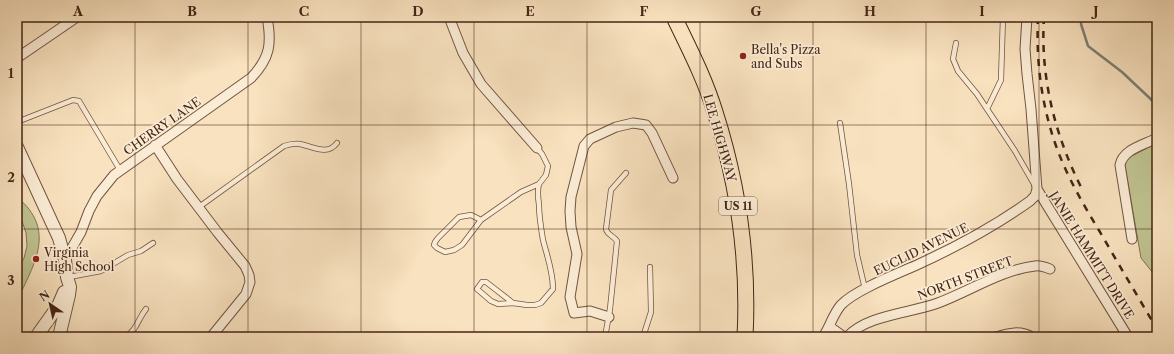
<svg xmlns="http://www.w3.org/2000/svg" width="1174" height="354" font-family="'Libre Caslon Text',serif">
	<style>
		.green { fill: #bfc391; stroke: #827453 }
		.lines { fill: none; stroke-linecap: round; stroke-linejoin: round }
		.stream { stroke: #7a8075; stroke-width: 2.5 }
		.service-casing { stroke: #725440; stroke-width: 6 }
		.minor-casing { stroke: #725440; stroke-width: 11 }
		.tertiary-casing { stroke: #725440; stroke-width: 14 }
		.primary-casing { stroke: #452415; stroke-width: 17 }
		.service { stroke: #fbecd5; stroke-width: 4.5 }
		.minor { stroke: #fbecd5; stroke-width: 9 }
		.tertiary { stroke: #fbecd5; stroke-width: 12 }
		.primary { stroke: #f9e2bf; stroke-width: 15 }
		.rail { stroke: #452415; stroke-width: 2.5; stroke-dasharray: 7 7; stroke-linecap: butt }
		.grid { fill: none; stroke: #452415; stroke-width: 1; stroke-opacity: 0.55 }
		.poi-dot { fill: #8f2418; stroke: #fbecd5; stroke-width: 1.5 }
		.labels { text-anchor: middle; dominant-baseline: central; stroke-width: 3.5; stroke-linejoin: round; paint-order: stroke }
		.shield { fill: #fbecd5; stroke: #7c604f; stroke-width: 1 }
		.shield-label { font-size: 11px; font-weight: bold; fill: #452415 }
		.poi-label { font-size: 12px; fill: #452415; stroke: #fbecd5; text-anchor: start }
		.street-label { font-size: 12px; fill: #452415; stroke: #fbecd5 }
		.neatline { fill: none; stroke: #452415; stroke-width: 1.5 }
		.grid-label { font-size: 13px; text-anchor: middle; font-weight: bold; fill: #452415 }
	</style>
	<rect width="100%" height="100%" fill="#f9e2bf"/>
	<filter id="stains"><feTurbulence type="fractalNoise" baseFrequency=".005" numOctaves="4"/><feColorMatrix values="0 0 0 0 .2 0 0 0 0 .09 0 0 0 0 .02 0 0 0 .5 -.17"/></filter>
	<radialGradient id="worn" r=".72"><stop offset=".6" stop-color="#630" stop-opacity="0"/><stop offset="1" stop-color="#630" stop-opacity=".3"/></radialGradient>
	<!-- green -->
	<path class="green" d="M1157,143V278L1141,258L1124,160Z
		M17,197C57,230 34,264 17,301V272L24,258L27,246L26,233L22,221L17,214Z"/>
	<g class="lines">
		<!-- stream -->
		<path class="stream" d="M1082,17L1081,24L1088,46L1122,72L1157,105"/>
		<!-- service casing -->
		<g class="service-casing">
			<path id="service" d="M956,43L953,59L958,71L977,94L1015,151L1034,184
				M987,109L1001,80L1003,17
				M17,122L73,100L79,101L120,170
				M840,123L849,184L857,255L865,289
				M199,207L284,146C290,144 295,143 300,144C314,147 327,156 337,143
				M481,220L471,215L459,217L438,238L435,242L434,245L437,248L445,252L454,250L462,245L481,220L521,192L539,184L546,175L548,166L542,154L537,148
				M69,277L101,271L128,255L141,251L153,243
				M513,303L486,282H482L477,289L491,301L498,304L513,303L527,305H535L541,303L553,289C553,271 547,256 543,240C541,228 539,217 539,205C538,198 537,191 539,184
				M125,337C138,329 137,320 146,309
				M605,337L610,309L617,241C614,236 607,235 606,229L611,190L626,173
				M643,337L651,312L650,267"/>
		</g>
		<!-- minor casing -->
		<g class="minor-casing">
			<path id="minor" d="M449,17L463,53L481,84L537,148
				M1027,17L1025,49L1027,74L1031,109L1037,189L1128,337
				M17,58L77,17
				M155,145L177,179L218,233L245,266L249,275L250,282L246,294L211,337
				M1132,239L1120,165C1123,149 1144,145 1157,138
				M65,260L81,232L89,211L97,196L114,175L251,78C270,58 272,44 267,17
				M609,317L590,311L574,313L570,297L577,254L571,227L570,211L571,197L584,146L590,139L616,127L633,123L646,125L652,133L673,178
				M830,327L844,337
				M823,337C830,327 833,314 841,305C855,290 899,273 919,264C958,246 995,226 1030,201L1035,196L1037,189
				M847,337C866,315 911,313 938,303C970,291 1001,270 1035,266C1040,265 1045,267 1050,269
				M996,337C1009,333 1020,330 1032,337"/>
		</g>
		<!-- tertiary casing -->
		<g class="tertiary-casing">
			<path id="tertiary" d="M17,147L59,238L65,260L67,277L70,287L69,295L59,337
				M36,337L58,306L64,292"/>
		</g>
		<!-- primary casing -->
		<g class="primary-casing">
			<path id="primary" d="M674,17C689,48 705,79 715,112C738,184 749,261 745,337"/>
		</g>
		<!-- service -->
		<use href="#service" class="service"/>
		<!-- minor -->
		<use href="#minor" class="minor"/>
		<!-- tertiary -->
		<use href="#tertiary" class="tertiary"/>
		<!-- primary -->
		<use href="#primary" class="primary"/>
		<!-- rail -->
		<path class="rail" d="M1038,17C1036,60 1041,102 1055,143C1066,175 1083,204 1100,232C1119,265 1138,297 1157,329
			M1044,17C1040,77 1055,136 1082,189"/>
	</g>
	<!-- grid -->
	<path class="grid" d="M135,17V337M248,17V337M361,17V337M474,17V337M587,17V337M700,17V337M813,17V337M926,17V337M1039,17V337M17,125H1157M17,229H1157"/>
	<!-- markers -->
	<g class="poi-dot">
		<circle cx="743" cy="56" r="4"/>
		<circle cx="36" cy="259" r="4"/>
	</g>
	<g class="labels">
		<!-- shield labels -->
		<rect class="shield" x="719" y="197" width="38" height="18" rx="3"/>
		<g class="shield-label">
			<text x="738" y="206">US 11</text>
		</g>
		<!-- poi labels -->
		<g class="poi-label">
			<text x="751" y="49">Bella's Pizza<tspan x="751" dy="14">and Subs</tspan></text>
			<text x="44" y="252">Virginia<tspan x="44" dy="14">High School</tspan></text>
		</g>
		<!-- street labels -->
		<g class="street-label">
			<text transform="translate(162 126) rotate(-35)">CHERRY LANE</text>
			<text transform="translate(720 138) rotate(74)">LEE HIGHWAY</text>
			<text transform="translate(921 249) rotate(-26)">EUCLID AVENUE</text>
			<text transform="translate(1092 255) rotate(58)">JANIE HAMMITT DRIVE</text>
			<text transform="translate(965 278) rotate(-21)">NORTH STREET</text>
		</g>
	</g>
	<!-- margin -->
	<rect width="1174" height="354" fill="none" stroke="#f9e2bf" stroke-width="44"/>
	<!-- north arrow -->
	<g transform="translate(50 304) rotate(326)" stroke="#fbecd5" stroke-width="3" paint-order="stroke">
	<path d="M0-3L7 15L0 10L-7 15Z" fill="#452415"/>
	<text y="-6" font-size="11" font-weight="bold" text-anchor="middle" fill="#452415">N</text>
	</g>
	<rect x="22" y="22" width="1130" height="310" class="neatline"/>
	<g class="grid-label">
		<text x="78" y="16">A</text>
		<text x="192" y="16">B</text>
		<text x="304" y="16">C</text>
		<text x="418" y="16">D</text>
		<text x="530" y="16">E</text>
		<text x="644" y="16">F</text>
		<text x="756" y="16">G</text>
		<text x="870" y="16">H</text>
		<text x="982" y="16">I</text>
		<text x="1096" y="16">J</text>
		<text x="11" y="78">1</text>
		<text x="11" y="182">2</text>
		<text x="11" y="285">3</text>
	</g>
	<rect width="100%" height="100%" filter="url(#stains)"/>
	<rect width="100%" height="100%" fill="url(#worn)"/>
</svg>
